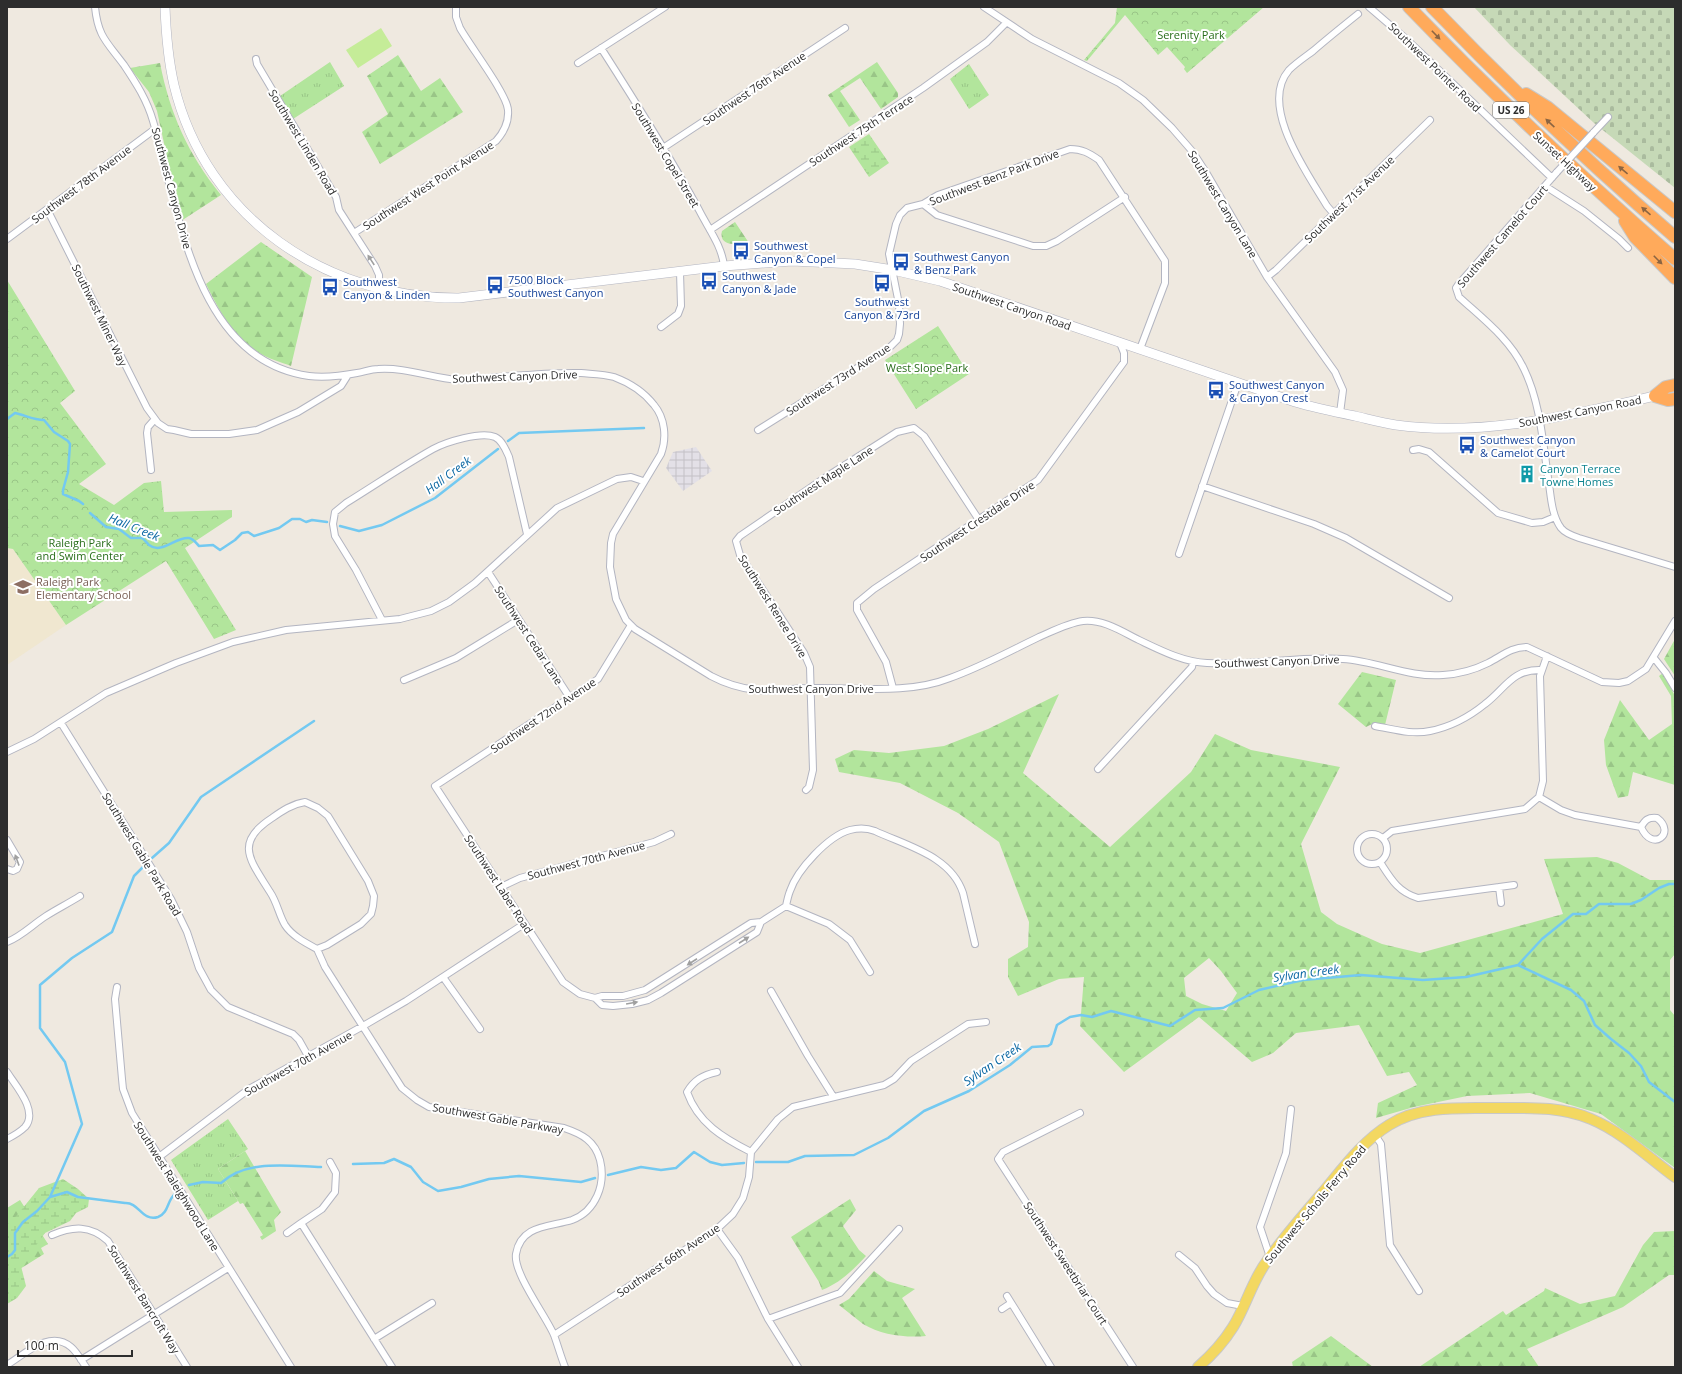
<svg xmlns="http://www.w3.org/2000/svg" width="1682" height="1374" font-family="'Open Sans',sans-serif">
	<style>
		.industrial { fill: url(#industrial-grid) }
		.education { fill: #f0e7d0 }
		.grass { fill: url(#grass-tufts) }
		.forest { fill: url(#forest-firs); fill-rule: evenodd }
		.wetland { fill: url(#wetland-marsh) }
		.cemetery { fill: url(#cemetery-stones) }
		.park { fill: url(#park-crowns) }
		.pitch { fill: #c5ec98 }
		.lines { fill: none; stroke-linecap: round; stroke-linejoin: round }
		.stream { stroke: #73c9f1; stroke-width: 2.5 }
		.minor-casing { stroke: #b3b5c1; stroke-width: 8 }
		.secondary-casing { stroke: #b3b5c1; stroke-width: 10 }
		.primary-casing { stroke: #c8c8c8; stroke-width: 12 }
		.motorway-casing { stroke: #c8c8c8; stroke-width: 14 }
		.minor { stroke: #fff; stroke-width: 6 }
		.secondary { stroke: #fff; stroke-width: 9 }
		.primary { stroke: #f3d861; stroke-width: 10 }
		.motorway { stroke: #ffaa5b; stroke-width: 12 }
		.minor-bridge-casing { stroke: #b3b5c1; stroke-width: 8; stroke-linecap: butt }
		.minor-bridge { stroke: #fff; stroke-width: 6 }
		.oneway { fill: #8c6542 }
		.oneway2 { fill: #a0a0a0 }
		.labels { text-anchor: middle; dominant-baseline: central; stroke-width: 4; stroke-linejoin: round; paint-order: stroke }
		.shield { fill: #fff; stroke: #6c6c6c; stroke-width: 1 }
		.shield-label { font-size: 10px; font-weight: bold; fill: #2d2d2d }
		.park-label { font-size: 11px; fill: #286d1a; stroke: #fff }
		.street-label { font-size: 11px; fill: #2d2d2d; stroke: #fff }
		.transit-label { font-size: 11px; fill: #164399; stroke: #fff; text-anchor: start }
		.culture-label { font-size: 11px; fill: #0d838f; stroke: #fff; text-anchor: start }
		.education-label { font-size: 11px; fill: #785e54; stroke: #fff; text-anchor: start }
		.water-label { font-size: 12px; font-style: italic; fill: #0c68a3; stroke: #fff }
	</style>
	<defs>
		<pattern id="industrial-grid" width="8" height="8" patternUnits="userSpaceOnUse"><rect width="8" height="8" fill="#e3e0e7"/><path d="M0 4h8M4 0v8" fill="none" stroke="#c3c0c6"/></pattern>
		<pattern id="grass-tufts" width="24" height="20" patternUnits="userSpaceOnUse"><rect width="24" height="20" fill="#b2e59c"/><path d="M3 7l-1-3M5 7V3M7 7l1-3M15 17l-1-3M17 17v-4M19 17l1-3" fill="none" stroke="#99c587"/></pattern>
		<pattern id="forest-firs" width="22" height="20" patternUnits="userSpaceOnUse"><rect width="22" height="20" fill="#b2e59c"/><path d="M5 1l3.5 6h-7zM16 11l3.5 6h-7z" fill="#99c587"/></pattern>
		<pattern id="wetland-marsh" width="20" height="14" patternUnits="userSpaceOnUse"><rect width="20" height="14" fill="#b2e59c"/><path d="M1 5h8M5 5V1M11 12h8M15 12V8" fill="none" stroke="#99c587"/></pattern>
		<pattern id="cemetery-stones" width="16" height="16" patternUnits="userSpaceOnUse"><rect width="16" height="16" fill="#c6d9b7"/><path d="M2 7V4a2 2 0 0 1 4 0v3zM10 15v-3a2 2 0 0 1 4 0v3z" fill="#aabb9e"/></pattern>
		<pattern id="park-crowns" width="20" height="18" patternUnits="userSpaceOnUse"><rect width="20" height="18" fill="#b2e59c"/><path d="M2 6a3 3 0 1 1 6 0M12 15a3 3 0 1 1 6 0" fill="none" stroke="#99c587"/></pattern>
	</defs>
	<rect width="100%" height="100%" fill="#efe9e0"/>
	<!-- industrial -->
	<path class="industrial" d="M696,447L712,471L683,491L666,468L673,452Z"/>
	<!-- education -->
	<path class="education" d="M7,548L13,549L66,625L7,665Z"/>
	<!-- grass -->
	<path class="grass" d="M330,62L344,86L293,119L280,96Z
		M969,64L989,95L969,109L950,79Z
		M228,1119L248,1149L218,1169L238,1201L208,1220L171,1160Z"/>
	<!-- forest -->
	<path class="forest" d="M398,55L421,91L440,78L463,112L380,164L362,132L388,114L367,76Z
		M877,62L898,93V97L881,109L860,78L840,91L860,120L849,127L828,95Z
		M160,63C170,114 188,154 221,195L181,221L157,111L149,92L130,68Z
		M735,222L749,243C740,244 718,248 722,231Z
		M261,242L312,277L291,366C281,362 269,359 259,353C233,338 219,310 206,284Z
		M1675,639V676L1664,659Z
		M1362,672L1396,680L1385,725L1374,723L1366,727L1338,704Z
		M1663,673L1675,696V785L1633,772L1628,796L1618,798L1606,765L1604,740L1620,700L1649,740L1672,724L1671,696L1659,676Z
		M1059,694L1023,773L1110,847L1191,772L1215,734L1251,750L1340,767L1301,844L1321,912L1337,924L1382,944L1420,953L1563,914L1544,859L1597,857L1618,863L1650,880H1675V954L1670,960V1010L1675,1016V1168L1601,1114L1530,1093L1467,1096L1414,1107L1376,1118L1378,1103L1417,1085L1409,1072L1387,1076L1359,1025L1296,1033L1273,1053L1252,1062L1199,1017L1124,1072L1080,1026L1084,977L1059,979L1018,996L1008,977V959L1028,947L1029,922L999,842L958,813L900,783L839,772L835,759L854,750L889,753L944,746L988,729ZM1209,958L1221,971L1237,993L1226,1011L1202,1004L1186,996L1184,978Z
		M245,1151L281,1212L274,1220L276,1231L262,1240L260,1237L263,1235L243,1203L240,1204L218,1169Z
		M850,1199L856,1210L843,1226L859,1250L866,1256C853,1270 840,1283 822,1290L819,1282L791,1237Z
		M20,1200L48,1244L41,1248L44,1254L7,1277V1208Z
		M1675,1231V1275H1669L1623,1307L1527,1349L1539,1367H1419L1503,1311L1506,1315L1544,1291L1545,1288L1580,1304L1615,1296L1643,1245L1654,1232Z
		M874,1271L887,1281L915,1289L902,1298L926,1336C906,1338 881,1335 863,1324C855,1318 847,1311 839,1305L849,1299Z
		M1331,1336L1373,1367H1293L1292,1362Z"/>
	<!-- wetland -->
	<path class="wetland" d="M869,134L889,163L869,177L849,147Z
		M63,1179L78,1189L89,1199L88,1207L76,1213L70,1221L45,1233L32,1251L20,1262L26,1286L17,1298L7,1304V1225L18,1214L39,1188Z"/>
	<!-- cemetery -->
	<path class="cemetery" d="M1474,7H1675V188L1594,123L1510,45Z"/>
	<!-- park -->
	<path class="park" d="M1117,7H1264L1187,73L1184,69L1185,67L1167,47L1158,55L1125,15L1087,61L1084,60L1115,23Z
		M7,280L75,391L60,403L106,464L79,484L114,505L144,483L161,481L164,512L232,510V517L185,548L236,630L214,639L166,561L66,625L13,549L7,548Z
		M938,326L969,374L916,409L885,360Z"/>
	<!-- pitch -->
	<path class="pitch" d="M381,28L392,46L358,68L346,50Z"/>
	<g class="lines">
		<!-- stream -->
		<path class="stream" d="M7,419L15,413C25,415 33,420 44,420L54,432L68,441L70,444L68,472L63,490V494L79,501L83,504
			M508,441L519,433L644,428
			M90,513L106,527L119,529L131,538H142C145,540 147,543 149,545C162,555 176,536 189,538C194,539 196,543 199,546L213,545L220,550L235,540L242,533L248,532L254,536L279,528L292,519H300L306,522L312,520L327,522
			M340,526L359,531L382,525L435,498L498,449
			M152,858L169,843L201,797L314,721
			M1518,965L1571,990L1584,1001L1595,1025L1611,1039L1629,1053L1641,1066L1649,1082L1675,1102
			M756,1162H788L805,1156L854,1155L888,1138L924,1111L969,1091L1010,1065L1032,1047L1048,1046L1051,1044L1057,1025L1070,1017L1081,1015L1092,1017L1111,1011L1170,1026L1195,1010L1223,1008L1259,990L1303,980L1361,975L1423,980L1466,977L1518,965L1542,939L1573,914H1586L1599,904H1631L1641,900L1659,888L1669,884H1675
			M353,1164L384,1163L394,1159L411,1167L423,1182L438,1191L461,1187L489,1179L519,1176L581,1182L595,1178
			M608,1175L641,1167L661,1170L676,1168L694,1152L710,1162L722,1165L744,1163
			M189,1185L203,1182L221,1183C247,1159 288,1166 321,1167
			M50,1197L82,1124L65,1062L40,1028V985L72,958L112,932L134,876L143,867
			M7,1257L12,1254L15,1250V1233L23,1222L37,1211L50,1197L67,1192L78,1197L125,1203C139,1202 142,1222 158,1217C169,1213 167,1200 175,1194"/>
		<!-- minor casing -->
		<g class="minor-casing">
			<path id="minor" d="M95,7C98,37 107,42 124,65C136,83 147,100 153,121C179,209 194,360 309,376C325,378 341,376 357,373C364,372 371,369 378,369C405,367 432,378 458,380C499,378 540,372 581,373C592,374 604,374 614,377C630,383 644,392 654,405C665,418 667,438 661,454L613,534L611,543L610,567L616,599L626,620L635,629L711,676C726,684 739,688 756,690C773,692 793,688 811,688C856,687 907,695 950,678C981,667 1010,651 1039,637C1053,631 1068,623 1083,621C1103,619 1121,631 1139,640C1160,650 1183,662 1207,663C1252,666 1298,656 1343,659C1377,661 1409,678 1443,675C1459,674 1474,670 1488,663C1502,656 1511,647 1527,647L1602,682L1619,683L1628,681L1646,669L1675,621
				M984,7L1032,39L1119,83L1143,100L1172,128L1192,151L1207,174L1267,277L1335,372L1343,390L1340,413
				M1369,7L1404,37L1552,178
				M601,48C635,101 669,155 699,210C708,228 722,246 724,266
				M256,59L257,64L336,197L339,210L375,266L379,275V289
				M578,63L665,7
				M1593,133L1608,117
				M663,148L845,28
				M1557,172L1458,285L1456,288L1459,297C1483,319 1510,339 1524,369C1541,404 1543,446 1549,484C1551,498 1552,516 1561,528C1565,533 1573,536 1579,538L1675,567
				M1545,186L1584,211L1619,239L1628,248
				M923,204L937,215L1033,246H1046L1057,241L1125,197
				M47,209L147,408L158,423L167,429L174,430L191,434H229L257,430L298,412L341,386L348,375
				M1333,213L1327,206C1308,174 1258,106 1289,70C1296,63 1305,57 1313,51C1328,38 1343,26 1358,14
				M710,230L923,88L987,42L1006,23
				M354,233L496,141C504,132 509,122 508,110C507,94 470,46 460,28L456,17V7
				M7,239L155,129
				M1267,277L1276,270L1430,120
				M661,327L678,314L681,306L680,272
				M758,430L889,348L897,340L899,334L900,324L899,304L889,254L896,224L900,215L907,208L923,204L938,195L1070,149C1082,149 1089,153 1099,160L1165,261V283L1140,349
				M1413,450L1419,449L1429,452L1498,513L1532,523L1543,522L1555,517
				M151,470L147,433L148,427L155,419
				M1202,486L1314,524L1346,538L1449,598
				M1179,554L1238,383
				M488,572L570,698
				M382,620L356,570L335,536L333,524L335,512L346,503C375,485 403,466 433,449C446,442 481,431 495,437C502,440 506,450 509,457L527,534
				M631,625L598,679L435,786L563,982L580,994L595,998L602,1005L613,1006L632,1004L648,1000L661,993L757,932L761,922
				M1654,658L1666,673L1675,688
				M404,680L456,658L518,620
				M893,688L886,662L857,610V603L874,589L1038,480L1124,362V353L1120,343
				M61,723L171,899L187,932L199,968L211,990L228,1007L293,1034L299,1040L308,1056
				M1375,726C1393,729 1412,735 1430,731C1450,727 1469,717 1485,704C1505,689 1512,669 1541,670
				M7,752L34,739L106,693L176,663L233,642L286,630L400,619L431,611L449,602L475,583L557,508L617,479L631,477L643,481
				M1098,769L1192,667L1193,662
				M806,790L809,787L813,770L810,667L804,653L740,555L736,541L740,536L823,479L897,432L914,428L924,436L979,520
				M1539,797L1561,810L1575,815L1641,827C1652,853 1677,833 1657,818C1648,817 1645,820 1641,827
				M305,802L318,808L328,816L368,881L374,896L373,906L371,914L361,924L327,945L317,949C306,943 292,936 285,925C279,915 277,902 270,892C251,861 233,843 272,818C282,811 292,804 305,802Z
				M1357 849a15 15 0 1 1 30 0a15 15 0 1 1-30 0Z
				M1383,838L1392,831L1525,809L1539,797L1543,781L1540,676L1547,656
				M7,840L20,862L17,869L13,871L7,869
				M1380,862C1391,879 1398,892 1418,898L1514,885
				M501,887L520,878L654,842L671,834
				M1499,887L1501,903
				M786,906L829,924L850,940L870,972
				M7,942C22,936 32,925 46,916C57,909 69,903 80,896
				M317,949L325,967L402,1088L417,1100L429,1107L564,1128C582,1134 595,1141 600,1160C606,1184 596,1211 572,1220C551,1227 521,1224 516,1254C513,1273 546,1316 554,1335C558,1346 561,1357 565,1367
				M443,977L480,1029
				M117,987L115,999L122,1079L123,1089L132,1113L291,1367
				M771,991L808,1056L833,1096
				M595,998L602,996H623L645,990L751,923L761,922L786,906C787,901 788,896 790,891C797,870 828,836 850,830C858,828 867,828 875,831C907,846 951,856 963,893L975,944
				M7,1072C15,1085 39,1111 25,1127C20,1132 13,1136 7,1139
				M717,1072C703,1075 694,1080 687,1092C698,1123 723,1138 751,1152
				M1080,1113L1003,1152L998,1159L1133,1367
				M1375,1135L1381,1144L1390,1245L1419,1291
				M159,1157L249,1089L363,1026L406,1001L524,924
				M330,1162L336,1173L335,1192L322,1209L301,1223L392,1367
				M717,1229L738,1258L768,1319L798,1367
				M287,1233L301,1223
				M52,1235C73,1226 90,1225 108,1241L187,1367
				M1179,1255L1195,1268L1207,1286L1214,1294L1227,1303L1243,1306
				M1270,1257L1260,1227L1286,1153L1291,1109
				M1007,1296L1051,1367
				M1002,1309L1011,1303
				M768,1319L840,1293L899,1229
				M554,1335L717,1229L733,1214L743,1198L749,1177L751,1152L778,1119L793,1107L884,1085L894,1079L911,1061L968,1024L986,1022
				M374,1339L432,1303
				M81,1360L228,1268
				M7,1365C25,1354 50,1329 71,1347C77,1352 81,1360 86,1367"/>
		</g>
		<!-- secondary casing -->
		<g class="secondary-casing">
			<path id="secondary" d="M165,7C166,33 168,59 174,85C206,218 327,299 459,298L724,266L792,261L855,264L893,270L940,281L1295,402C1315,408 1335,412 1355,416C1368,419 1382,423 1396,425C1484,437 1570,415 1655,396"/>
		</g>
		<!-- primary casing -->
		<g class="primary-casing">
			<path id="primary" d="M1198,1367C1212,1355 1223,1343 1233,1327C1246,1306 1252,1281 1267,1261C1284,1237 1304,1214 1324,1191C1344,1167 1363,1141 1389,1125C1420,1105 1461,1108 1496,1108C1528,1108 1560,1106 1591,1119C1622,1132 1648,1157 1675,1177"/>
		</g>
		<!-- motorway casing -->
		<g class="motorway-casing">
			<path id="motorway" d="M1409,7C1494,95 1583,179 1675,259
				M1432,7C1509,87 1590,164 1675,237
				M1526,94L1547,107L1675,212
				M1625,221L1635,237L1675,278
				M1655,396L1666,387L1675,385
				M1655,396L1668,400L1675,399"/>
		</g>
		<!-- minor -->
		<use href="#minor" class="minor"/>
		<!-- secondary -->
		<use href="#secondary" class="secondary"/>
		<!-- primary -->
		<use href="#primary" class="primary"/>
		<!-- motorway -->
		<use href="#motorway" class="motorway"/>
		<!-- minor-bridge casing -->
		<g class="minor-bridge-casing">
			<path id="minor-bridge" d="M1557,172L1593,133"/>
		</g>
		<!-- minor-bridge -->
		<use href="#minor-bridge" class="minor-bridge"/>
	</g>
	<!-- one-way arrows -->
	<defs><path id="oneway-solid" d="M-6-.8H1V-3.2L6.5 0L1 3.2V.8H-6Z"/></defs>
	<g class="oneway">
		<use href="#oneway-solid" transform="translate(1436 35) rotate(46)"/>
		<use href="#oneway-solid" transform="translate(1550 123) rotate(-137)"/>
		<use href="#oneway-solid" transform="translate(1623 170) rotate(-140)"/>
		<use href="#oneway-solid" transform="translate(1646 211) rotate(-139)"/>
		<use href="#oneway-solid" transform="translate(1658 260) rotate(45)"/>
	</g>
	<g class="oneway2">
		<use href="#oneway-solid" transform="translate(371 260) rotate(-123)"/>
		<use href="#oneway-solid" transform="translate(17 860) rotate(-110)"/>
		<use href="#oneway-solid" transform="translate(744 940) rotate(-33)"/>
		<use href="#oneway-solid" transform="translate(692 962) rotate(147)"/>
		<use href="#oneway-solid" transform="translate(632 1003) rotate(-10)"/>
	</g>
	<!-- icons -->
	<defs>
		<g id="bus-bare" transform="scale(1.38)"><path d="M-5-6H5V4H4V6H2V4H-2V6H-4V4H-5ZM-3.5-4V0h7V-4ZM-3.5 1.2v1.5H-2V1.2ZM2 1.2v1.5H3.5V1.2Z" fill="#1a4fb4" stroke="#fff" stroke-width="2.5" paint-order="stroke"/></g>
		<g id="building-bare" transform="scale(1.38)"><path d="M-4-6H4V6H1V3H-1V6H-4ZM-2.5-4.3h1.7v1.8h-1.7ZM.8-4.3h1.7v1.8H.8ZM-2.5-1h1.7V.8h-1.7ZM.8-1h1.7V.8H.8Z" fill="#0f9aa8" stroke="#fff" stroke-width="2.5" paint-order="stroke"/></g>
		<g id="school-bare" transform="scale(1.38)"><path d="M0-5L7-2L0 1L-7-2ZM-4 1L0 2.5L4 1V4Q0 6-4 4Z" fill="#8d6e63" stroke="#fff" stroke-width="2.5" paint-order="stroke"/></g>
	</defs>
	<g fill-rule="evenodd">
		<use href="#bus-bare" x="741" y="251"/>
		<use href="#bus-bare" x="901" y="262"/>
		<use href="#bus-bare" x="709" y="281"/>
		<use href="#bus-bare" x="882" y="283"/>
		<use href="#bus-bare" x="495" y="285"/>
		<use href="#bus-bare" x="330" y="287"/>
		<use href="#bus-bare" x="1216" y="390"/>
		<use href="#bus-bare" x="1467" y="445"/>
		<use href="#building-bare" x="1527" y="474"/>
		<use href="#school-bare" x="23" y="587"/>
	</g>
	<g class="labels">
		<!-- shield labels -->
		<rect class="shield" x="1493" y="102" width="36" height="16" rx="3"/>
		<g class="shield-label">
			<text x="1511" y="110">US 26</text>
		</g>
		<!-- park labels -->
		<g class="park-label">
			<text x="1191" y="34">Serenity Park</text>
			<text x="927" y="367">West Slope Park</text>
			<text x="80" y="542">Raleigh Park<tspan x="80" dy="13">and Swim Center</tspan></text>
		</g>
		<!-- street labels -->
		<g class="street-label">
			<text transform="translate(1435 67) rotate(44)">Southwest Pointer Road</text>
			<text transform="translate(754 88) rotate(-34)">Southwest 76th Avenue</text>
			<text transform="translate(861 130) rotate(-33)">Southwest 75th Terrace</text>
			<text transform="translate(303 142) rotate(59)">Southwest Linden Road</text>
			<text transform="translate(666 155) rotate(59)">Southwest Copel Street</text>
			<text transform="translate(1565 161) rotate(43)">Sunset Highway</text>
			<text transform="translate(994 177) rotate(-21)">Southwest Benz Park Drive</text>
			<text transform="translate(81 184) rotate(-37)">Southwest 78th Avenue</text>
			<text transform="translate(428 185) rotate(-33)">Southwest West Point Avenue</text>
			<text transform="translate(172 188) rotate(75)">Southwest Canyon Drive</text>
			<text transform="translate(1349 199) rotate(-44)">Southwest 71st Avenue</text>
			<text transform="translate(1223 204) rotate(59)">Southwest Canyon Lane</text>
			<text transform="translate(1502 236) rotate(-49)">Southwest Camelot Court</text>
			<text transform="translate(1012 306) rotate(19)">Southwest Canyon Road</text>
			<text transform="translate(100 315) rotate(64)">Southwest Miner Way</text>
			<text transform="translate(515 376) rotate(-2)">Southwest Canyon Drive</text>
			<text transform="translate(838 379) rotate(-33)">Southwest 73rd Avenue</text>
			<text transform="translate(1580 411) rotate(-11)">Southwest Canyon Road</text>
			<text transform="translate(823 480) rotate(-33)">Southwest Maple Lane</text>
			<text transform="translate(977 521) rotate(-34)">Southwest Crestdale Drive</text>
			<text transform="translate(773 606) rotate(58)">Southwest Renee Drive</text>
			<text transform="translate(529 635) rotate(57)">Southwest Cedar Lane</text>
			<text transform="translate(1277 661) rotate(-2)">Southwest Canyon Drive</text>
			<text x="811" y="688">Southwest Canyon Drive</text>
			<text transform="translate(543 715) rotate(-34)">Southwest 72nd Avenue</text>
			<text transform="translate(142 854) rotate(59)">Southwest Gable Park Road</text>
			<text transform="translate(586 860) rotate(-15)">Southwest 70th Avenue</text>
			<text transform="translate(499 884) rotate(57)">Southwest Laber Road</text>
			<text transform="translate(298 1063) rotate(-29)">Southwest 70th Avenue</text>
			<text transform="translate(498 1118) rotate(10)">Southwest Gable Parkway</text>
			<text transform="translate(177 1186) rotate(58)">Southwest Raleighwood Lane</text>
			<text transform="translate(1315 1204) rotate(-50)">Southwest Scholls Ferry Road</text>
			<text transform="translate(668 1260) rotate(-34)">Southwest 66th Avenue</text>
			<text transform="translate(1066 1263) rotate(57)">Southwest Sweetbriar Court</text>
			<text transform="translate(144 1299) rotate(58)">Southwest Bancroft Way</text>
		</g>
		<!-- transit labels -->
		<g class="transit-label">
			<text x="754" y="245">Southwest<tspan x="754" dy="13">Canyon &amp; Copel</tspan></text>
			<text x="914" y="256">Southwest Canyon<tspan x="914" dy="13">&amp; Benz Park</tspan></text>
			<text x="722" y="275">Southwest<tspan x="722" dy="13">Canyon &amp; Jade</tspan></text>
			<text x="508" y="279">7500 Block<tspan x="508" dy="13">Southwest Canyon</tspan></text>
			<text x="343" y="281">Southwest<tspan x="343" dy="13">Canyon &amp; Linden</tspan></text>
			<text x="882" y="301" text-anchor="middle">Southwest<tspan x="882" dy="13">Canyon &amp; 73rd</tspan></text>
			<text x="1229" y="384">Southwest Canyon<tspan x="1229" dy="13">&amp; Canyon Crest</tspan></text>
			<text x="1480" y="439">Southwest Canyon<tspan x="1480" dy="13">&amp; Camelot Court</tspan></text>
		</g>
		<!-- culture labels -->
		<g class="culture-label">
			<text x="1540" y="468">Canyon Terrace<tspan x="1540" dy="13">Towne Homes</tspan></text>
		</g>
		<!-- education labels -->
		<g class="education-label">
			<text x="36" y="581">Raleigh Park<tspan x="36" dy="13">Elementary School</tspan></text>
		</g>
		<!-- water labels -->
		<g class="water-label">
			<text transform="translate(448 475) rotate(-37)">Hall Creek</text>
			<text transform="translate(134 527) rotate(22)">Hall Creek</text>
			<text transform="translate(1306 973) rotate(-8)">Sylvan Creek</text>
			<text transform="translate(992 1064) rotate(-34)">Sylvan Creek</text>
		</g>
	</g>
	<!-- border -->
	<rect width="1682" height="1374" fill="none" stroke="#2d2d2d" stroke-width="16"/>
	<!-- scale -->
	<path d="M18 1350v6h114v-6" fill="none" stroke="#2d2d2d" stroke-width="2"/>
	<text x="24" y="1350" font-size="12" fill="#2d2d2d" stroke="#ffffff" stroke-width="3" paint-order="stroke">100 m</text>
</svg>
